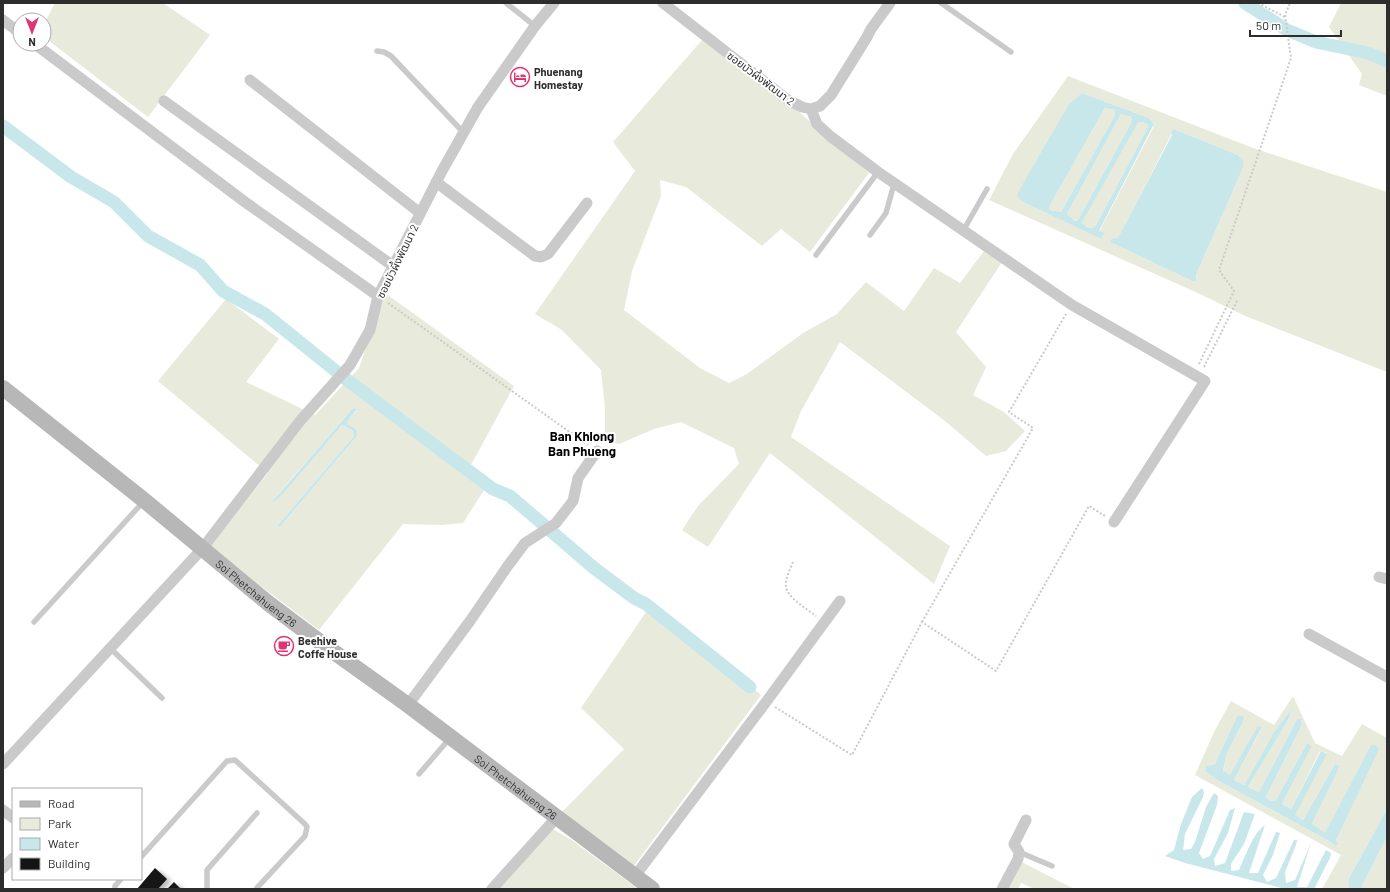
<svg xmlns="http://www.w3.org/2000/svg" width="1390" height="892" font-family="Barlow,'Noto Sans Thai',sans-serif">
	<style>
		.green { fill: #e8ebdb; fill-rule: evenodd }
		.water { fill: #c8e7ea; fill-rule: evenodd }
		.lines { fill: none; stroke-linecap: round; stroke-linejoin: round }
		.canal { stroke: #c8e7ea; stroke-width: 13 }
		.building { fill: #141414; filter: url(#shadow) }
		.path { stroke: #cacaca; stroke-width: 2; stroke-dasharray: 2 2; stroke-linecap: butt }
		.lane { stroke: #cacaca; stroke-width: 5.5 }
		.street { stroke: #cacaca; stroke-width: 11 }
		.secondary { stroke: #b7b7b7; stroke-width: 16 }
		.labels { text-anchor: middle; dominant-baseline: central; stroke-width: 4; stroke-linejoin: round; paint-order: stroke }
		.poi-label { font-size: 11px; font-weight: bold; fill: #2d2d2d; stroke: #fff; text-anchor: start }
		.street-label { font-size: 11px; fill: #2d2d2d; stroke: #fff }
		.quarter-label { font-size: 13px; font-weight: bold; fill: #000; stroke: #fff }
	</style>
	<defs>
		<filter id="shadow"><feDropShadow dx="4.5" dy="2.5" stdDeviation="2" flood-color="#0004"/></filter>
	</defs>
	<rect width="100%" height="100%" fill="#fff"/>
	<!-- green -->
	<path class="green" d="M55,3H163L210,35L148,117L44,37V24Z
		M1341,3H1387V96L1359,85L1362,74L1329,27Z
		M702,40L798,111L869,173L810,252L781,229L762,246L686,187L660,180L661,196L632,271L624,310L700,368L729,383L747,374L803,333L837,314L866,282L904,311L934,268L960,283L984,251L1002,262L956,332L986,367L973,395L1004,412L1025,431L1006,451L986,456L945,421L840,342L801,411L791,437L950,546L934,584L770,453L708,547L682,530L698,506L739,464L734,448L681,422L654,429L619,444L605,440V409L601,370L562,330L535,314L635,171L613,142Z
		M1068,76L1253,148L1387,192V372L1243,315L1200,294L989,200L1013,154ZM1082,93L1149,118L1154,124L1153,128L1099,232L1101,239L1027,204L1017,194ZM1174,129L1238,155L1243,161V168L1196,275L1197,282L1192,281L1110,242L1111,239H1118Z
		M1105,108L1115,110V115L1061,212L1050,210L1049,207Z
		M1121,114L1131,117L1132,121L1078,220L1075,221L1067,214Z
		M1137,122H1142L1147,124L1148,127L1096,225L1094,228H1088L1082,223Z
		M385,293L514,386L465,476L484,490L463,523L441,525L403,524L319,630L214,551L210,546L268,473L158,381L226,299L279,339L246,382L315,415L359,368ZM353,408L357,410L345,423L357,430V436L279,528L278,525L354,436L352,430L342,425L271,502Z
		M652,603L761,695L633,867L560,814L624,749L581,708Z
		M1293,696L1315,743L1342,756L1362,724L1387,738V809L1349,878V889H1322L1341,855L1195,775L1214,732L1231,701L1274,725ZM1291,709L1288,720L1248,787L1259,792L1297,719H1301L1302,725L1266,797L1270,801L1276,800L1307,743L1312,746L1282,804L1291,809L1320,751L1327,753L1294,815L1303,820L1335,764L1340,766L1312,824L1325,834L1371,745L1336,840L1339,845L1335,846L1329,841L1217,780L1205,771L1206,766L1215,764L1242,724L1227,753L1223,772L1229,776L1262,728L1234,780L1244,785L1274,732Z
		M553,829L573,841L638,889H499Z
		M1387,837V889H1366L1362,886Z
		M1020,861L1068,886L1075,889H1035L1021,883L1018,889H1006Z"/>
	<!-- water -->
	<path class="water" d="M1082,93L1149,118L1154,124L1099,231L1104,233L1101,239L1027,204L1018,198L1017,194L1069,104ZM1105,108L1115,110V115L1061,212L1050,210L1049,207ZM1121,114L1131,117L1132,121L1078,220L1075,221L1067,214ZM1138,122H1142L1147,124L1148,127L1096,225L1094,228H1088L1082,223Z
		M1174,129L1238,155L1243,161V168L1196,275L1197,282L1192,281L1110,242L1111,239L1118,238L1172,135L1171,133Z
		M353,408L357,409L346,423L357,430V436L279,528L278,525L354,436L352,430L342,425L280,497L270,504Z
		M1292,708L1288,720L1248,787L1259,792L1297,719H1301L1302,725L1266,797L1270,801L1276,800L1307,743L1312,746L1282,804L1291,809L1321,751L1327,754L1295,815L1303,820L1335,764L1340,766L1312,824L1325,833L1371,745H1375L1379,749L1336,840L1339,845L1335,846L1329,841L1217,780L1205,771L1206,766L1215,764L1238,715L1244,717L1242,724L1227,753L1223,771L1230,775L1258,726L1262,727L1234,780L1244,785L1274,732Z
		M1202,788L1204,792L1203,797L1185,834L1183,850L1191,849L1195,842L1206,807L1214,793L1218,796L1217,805L1199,853L1203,859L1210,856L1230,810L1235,808L1228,833L1214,859L1215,866L1225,863L1244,812L1255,814L1244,844L1231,864V871L1239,870C1245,857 1253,833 1265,825L1249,873H1258L1276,832L1280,833L1273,855L1263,875L1267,882L1276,878L1294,840H1297L1296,845L1285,872L1286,883L1295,880L1311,843L1297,887H1307L1326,850L1331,853L1330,858L1314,889H1285L1185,863L1165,856L1174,850L1181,824L1192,797Z
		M1387,809V837L1362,886L1366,889H1349V878Z"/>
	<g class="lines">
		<!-- canal -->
		<path class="canal" d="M1245,3L1287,30L1316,42L1368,53L1387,61
			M3,126L71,177L114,202L148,236L200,265L223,291L265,314L347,380L493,489L510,496L594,568L634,598L646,604L750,687"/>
	</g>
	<!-- building -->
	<path class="building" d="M155,868L167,879L158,889H137Z
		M174,882L181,889H167Z"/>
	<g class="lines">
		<!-- path -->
		<path class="path" d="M1258,3L1285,17
			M388,303L588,445
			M1199,364L1234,291L1219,270L1291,58L1285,15L1290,3
			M1204,367L1238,299
			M793,562C790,569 785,579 786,587C787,597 808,610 816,616
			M922,622L1033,428L1009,412L1066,314
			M775,707L852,755L922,622L996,671L1089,506L1105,516"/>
		<!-- lane -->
		<path class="lane" d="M506,3L535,26
			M941,3L1011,52
			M377,51L384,52L391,56L464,133
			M963,231L987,189
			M870,235L886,213L894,184
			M816,255L878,172
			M34,622L144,501
			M110,648L162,698
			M419,774L450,738
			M1019,852L1052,866
			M141,857L227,761L235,760L305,824L307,827L305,836L256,889
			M115,889V886L121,879
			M207,889V870L257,813"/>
		<!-- street -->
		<path class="street" d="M663,3L788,100L802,107L811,109L820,106L831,95L867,37L871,29L890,3
			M3,20L20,33
			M35,44L245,202L378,296
			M250,80L420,213
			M164,101L393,266
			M811,109L817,124L830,136L878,172L1072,305L1205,381L1114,522
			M436,182L535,256L541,257L548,254L587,203
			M1379,577L1387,579
			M1309,634L1387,677
			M408,705L470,621L507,567L525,543L556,523L573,501L578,478L597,451
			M3,764L202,549L300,421L350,365L370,330L378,296L442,171L478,107L535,26L554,3
			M3,810L13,818
			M3,868L13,858
			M635,876L766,702L840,601
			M492,889L557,817
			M1002,889L1018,859L1019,852L1014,844L1026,820"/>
		<!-- secondary -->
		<path class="secondary" id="s1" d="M3,388L145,501L268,603L320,642L408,705L652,889"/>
	</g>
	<!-- icons -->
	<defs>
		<g id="hotel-ring" transform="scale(1)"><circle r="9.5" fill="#fff" stroke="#e03475" stroke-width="1.5"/><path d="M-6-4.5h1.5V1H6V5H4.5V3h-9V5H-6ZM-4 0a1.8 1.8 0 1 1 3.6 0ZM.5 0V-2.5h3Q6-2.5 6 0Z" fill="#e03475"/></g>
		<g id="cafe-ring" transform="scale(1)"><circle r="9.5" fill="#fff" stroke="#e03475" stroke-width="1.5"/><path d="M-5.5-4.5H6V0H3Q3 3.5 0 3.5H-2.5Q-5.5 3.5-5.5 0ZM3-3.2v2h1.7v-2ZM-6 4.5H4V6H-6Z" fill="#e03475"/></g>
	</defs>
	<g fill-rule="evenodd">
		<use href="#hotel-ring" x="520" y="77"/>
		<use href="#cafe-ring" x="284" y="646"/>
	</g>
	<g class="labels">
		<!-- poi labels -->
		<g class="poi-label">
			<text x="534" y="71">Phuenang<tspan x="534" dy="13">Homestay</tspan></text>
			<text x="298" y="640">Beehive<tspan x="298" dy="13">Coffe House</tspan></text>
		</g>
		<!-- street labels -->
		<g class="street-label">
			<text transform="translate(761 78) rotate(37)">ซอยบัวผึ้งพัฒนา 2</text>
			<text transform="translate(397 261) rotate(-64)">ซอยบัวผึ้งพัฒนา 2</text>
			<text stroke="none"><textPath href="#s1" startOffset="326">Soi Phetchahueng 26</textPath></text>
			<text stroke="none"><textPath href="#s1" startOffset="650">Soi Phetchahueng 26</textPath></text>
		</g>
		<!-- quarter labels -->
		<g class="quarter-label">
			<text x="582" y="436">Ban Khlong<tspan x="582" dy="15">Ban Phueng</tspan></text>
		</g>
	</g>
	<!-- border -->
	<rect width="1390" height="892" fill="none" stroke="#2d2d2d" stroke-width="8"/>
	<!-- legend -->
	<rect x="12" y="788" width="130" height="92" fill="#ffffff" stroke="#ababab"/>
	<rect x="20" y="801" width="20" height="6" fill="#b7b7b7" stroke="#ababab"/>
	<text x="48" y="808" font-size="12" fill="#2d2d2d">Road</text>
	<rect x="20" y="818" width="20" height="12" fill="#e8ebdb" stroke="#ababab"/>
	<text x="48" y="828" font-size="12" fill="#2d2d2d">Park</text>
	<rect x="20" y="838" width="20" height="12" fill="#c8e7ea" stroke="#ababab"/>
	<text x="48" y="848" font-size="12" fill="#2d2d2d">Water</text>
	<rect x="20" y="858" width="20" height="12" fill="#141414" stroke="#ababab"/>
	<text x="48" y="868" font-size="12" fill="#2d2d2d">Building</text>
	<!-- north arrow -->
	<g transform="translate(32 32) rotate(180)"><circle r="19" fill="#ffffff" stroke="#ababab"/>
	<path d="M0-3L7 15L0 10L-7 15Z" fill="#e03475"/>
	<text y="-6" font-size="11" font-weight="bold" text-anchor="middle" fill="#2d2d2d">N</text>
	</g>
	<!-- scale -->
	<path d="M1250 30v6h91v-6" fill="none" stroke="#2d2d2d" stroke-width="2"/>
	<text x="1256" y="30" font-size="12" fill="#2d2d2d" stroke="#ffffff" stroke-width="3" paint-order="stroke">50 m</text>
</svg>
